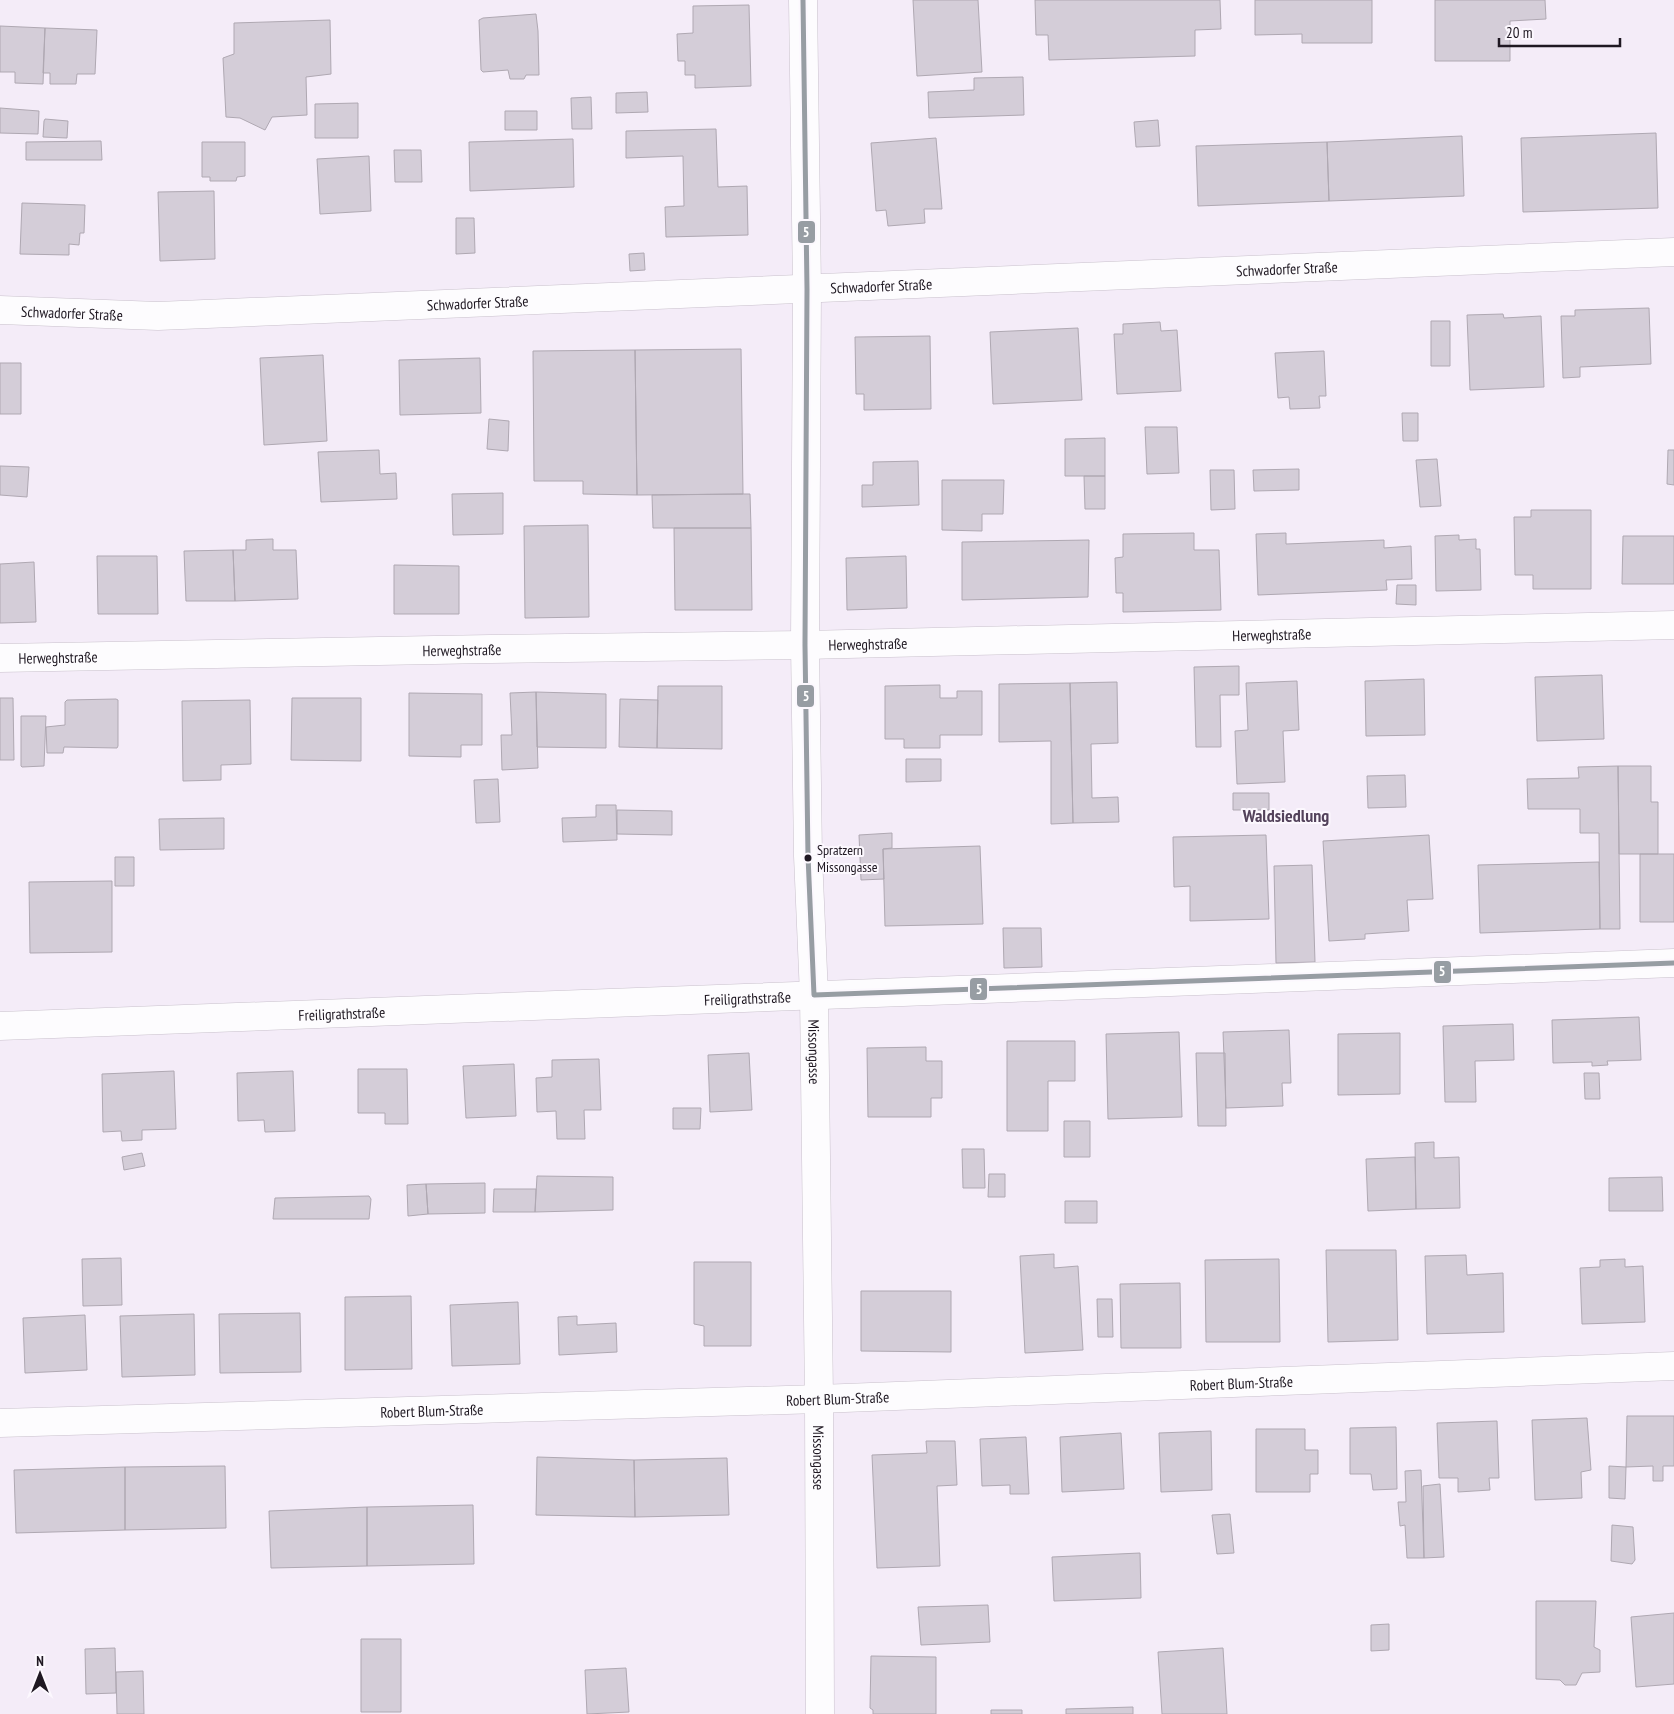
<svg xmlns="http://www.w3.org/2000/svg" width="1674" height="1714" font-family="'PT Sans Narrow',sans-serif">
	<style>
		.building { fill: #d4cdd8; stroke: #afa8b2 }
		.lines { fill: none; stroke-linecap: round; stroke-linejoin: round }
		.minor-casing { stroke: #c9c1cc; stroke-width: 29 }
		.minor { stroke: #fdfcfe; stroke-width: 28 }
		.bus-1-casing { stroke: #fcf8fe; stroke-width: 9 }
		.bus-1 { stroke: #979da3; stroke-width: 5 }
		.bus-dot { fill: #1f1822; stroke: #fcf8fe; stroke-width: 2 }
		.labels { text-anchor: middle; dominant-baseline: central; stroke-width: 4; stroke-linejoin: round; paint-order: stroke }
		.bus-label { font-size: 14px; fill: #1f1822; stroke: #fcf8fe; text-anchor: start }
		.street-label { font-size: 15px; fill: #1f1822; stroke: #fcf8fe }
		.quarter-label { font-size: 18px; font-weight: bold; fill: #53425b; stroke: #fcf8fe }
		.line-badge { stroke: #fcf8fe; stroke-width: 2 }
		.badge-label { font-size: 14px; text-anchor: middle; font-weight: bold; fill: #fff }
	</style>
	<rect width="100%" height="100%" fill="#f4ecf8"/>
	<!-- building -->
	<path class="building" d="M913,0H978L982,72L917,76Z
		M1035,0H1220L1221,29L1195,30V56L1049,60L1048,35H1036Z
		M1255,0H1372V43H1302V34L1255,35Z
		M1435,0H1545L1546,19L1510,21V61H1435Z
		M749,5L751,86L695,88V75H685V61H678L677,34L693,33V6Z
		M536,14L538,31L539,75H526L524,79H510L508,70L483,72L481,70L479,20L483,18Z
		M330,20L331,74L306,77L307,115L272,117L265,130L240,118L226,117L223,58L234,54V23Z
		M0,26L45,28L43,84L15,83V72H0Z
		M45,28L97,30L95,74H77L76,84H50V73H43Z
		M1023,77L1024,115L929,118L928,92L974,90V78Z
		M647,92L648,112L616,113V93Z
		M591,97L592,129H572L571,98Z
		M358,103V138H315V104Z
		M0,108L39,111L38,134L0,133Z
		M505,111H537V130H505Z
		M45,119L68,121L67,138L43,137L44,121Z
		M1158,120L1160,146L1136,147L1134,122Z
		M716,129L718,187L747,186L748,235L666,237L665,207L684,206L683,156L626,158V131Z
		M1656,133L1658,208L1523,212L1521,138Z
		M1462,136L1464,196L1329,201L1327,142Z
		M936,138L942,209H924L925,223L888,226L886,210L876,211L871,143Z
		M573,139L574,187L470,191L469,142Z
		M101,141L102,160H26V142Z
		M202,142H245V176L237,177L236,181H210V177H202Z
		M1327,142L1329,201L1198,206L1196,146Z
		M394,150H421L422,182H395Z
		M369,156L371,211L320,214L317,159Z
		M214,191L215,259L160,261L158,192Z
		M22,203L85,205L84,233H80L79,245L69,244V255L20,254Z
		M456,218H474L475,253L456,254Z
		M644,253L645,270L630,271L629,254Z
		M1649,308L1651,364L1580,367V377L1563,378L1561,316H1575V310Z
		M1503,314L1504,318L1541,316L1544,387L1470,390L1467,315Z
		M1431,321H1450V366H1431Z
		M1160,322L1161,331L1177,330L1181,391L1117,394L1114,334H1123V324Z
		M1078,328L1082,400L993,404L990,332Z
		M930,336L931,409L864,410V394H856L855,337Z
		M741,349L743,494L637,495L635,350Z
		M635,350L637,495L583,494V481H534L533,351Z
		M1324,351L1326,396H1319L1320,408L1290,409L1289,397L1278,398L1275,353Z
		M323,355L327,441L264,445L260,358Z
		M480,358L481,413L400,415L399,360Z
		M0,363H21V414H0Z
		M1402,413H1418V441H1403Z
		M489,419L509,421L508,451L487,449Z
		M1145,427H1177L1179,473L1147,474Z
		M1105,438V476H1065V439Z
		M379,450L380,474L396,473L397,499L321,502L318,452Z
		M1668,450H1674V485L1667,484Z
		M1437,459L1441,506L1420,507L1416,460Z
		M918,461L919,505L862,507V485H873V462Z
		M0,466L29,467L27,497L0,495Z
		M1299,469V490L1254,491L1253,470Z
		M1210,470H1234L1235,509L1211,510Z
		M1084,476H1105V509H1085Z
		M942,480H1004L1003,514H982V531L942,530Z
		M503,493V534L453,535L452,494Z
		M743,494H750L751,528H653L652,495Z
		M1531,510H1591V589H1533V575H1515L1514,517H1531Z
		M588,525L589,617L525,618L524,526Z
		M674,528H751L752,610H675Z
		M1194,533V550H1219L1221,610L1123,612V593H1116L1115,558L1123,557V534Z
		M1286,533V544L1384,540V548L1411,546L1412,579L1386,580L1387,590L1258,595L1256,534Z
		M1459,535V540L1476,539V549H1480L1481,590L1436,591L1435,536Z
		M1623,536H1674V584H1622Z
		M273,539V550H296L298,599L235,601L233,550H246V540Z
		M1089,540L1088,597L962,600V542Z
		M233,550L235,601H186L184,551Z
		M97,556H157L158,614H98Z
		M906,556L907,608L847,610L846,558Z
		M34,562L36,622L0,623V564Z
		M394,565L459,566V614H394Z
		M1397,585H1416V605L1396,604Z
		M1239,666V695H1220L1221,747H1196L1194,667Z
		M1602,675L1604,739L1537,741L1535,677Z
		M1424,679L1425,735L1366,736L1365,681Z
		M1297,681L1299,730L1283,731L1285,782L1237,784L1235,731L1248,730L1246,683Z
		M1117,682L1118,743L1091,744L1092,798L1118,797L1119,822L1073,823L1070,683Z
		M1070,683L1073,823L1051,824V741L999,742V684Z
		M940,685V698H957V691H982V735H940V748H904V739H885V686Z
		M658,686H722V749L657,748Z
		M536,692L538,768L502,770L501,735H512L510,693Z
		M536,692L606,694V748L537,747Z
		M409,693L482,694V745H461V757L409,756Z
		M0,698H13L14,760H0Z
		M292,698H361V761L291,760Z
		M116,699L118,700V746L117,748L64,747L63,753H47L46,727L65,725V702L67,700Z
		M620,699L658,700L657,748L619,747Z
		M250,700L251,764L221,765V780L183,781L182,701Z
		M21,716H46L44,766L22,767L21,766Z
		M906,759H941V781L906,782Z
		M1618,766L1620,929H1600L1599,833H1580V809H1528L1527,779L1579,778L1578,767Z
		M1618,766H1651V802H1658V854H1619Z
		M1405,775L1406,807L1368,808L1367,776Z
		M498,779L500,822L476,823L474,780Z
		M1233,793H1269V810H1233Z
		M596,805H616L617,840L563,842L562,818L596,817Z
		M617,810L672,811V835L617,834Z
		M224,818V849L160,850L159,819Z
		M892,833V848L883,849L884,879L861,880L859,835Z
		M1266,835L1269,919L1190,921V886L1174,887L1173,837Z
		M1429,835L1433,899L1407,900L1409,931L1365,934V939L1329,941L1323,841Z
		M980,846L983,924L885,926L883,849Z
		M1640,854H1674V922H1640Z
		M115,857H134V886H115Z
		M1599,862L1600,929L1480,933L1478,865Z
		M1312,865L1315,962L1276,963L1274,866Z
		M112,881V952L30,953L29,882Z
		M1003,928H1041L1042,967L1004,968Z
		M1639,1017L1641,1060L1607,1061L1608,1065L1592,1066V1062L1553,1063L1552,1020Z
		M1513,1024L1514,1060L1475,1061L1476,1102H1445L1443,1026Z
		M1289,1030L1291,1083H1282L1283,1106L1226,1108L1223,1032Z
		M1179,1032L1182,1117L1108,1119L1106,1034Z
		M1400,1033V1094L1338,1095V1034Z
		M1007,1041H1075V1081H1048V1131H1007Z
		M926,1047V1061H942V1098H931V1117H868L867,1048Z
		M749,1053L752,1110L710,1112L708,1055Z
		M1196,1053H1225L1226,1126H1198Z
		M599,1059L601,1110H584L585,1139H557L556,1111L537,1112L536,1078L552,1077V1060Z
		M514,1064L516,1116L466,1118L463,1066Z
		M358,1069H407L408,1124H385V1113H358Z
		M174,1071L176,1129L142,1130V1140L122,1141L121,1131L103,1132L102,1074Z
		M293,1071L295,1131L265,1132L264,1120L238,1121L237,1073Z
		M1584,1073H1599L1600,1099H1585Z
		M673,1108H701L700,1129H673Z
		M1064,1121H1090V1157H1064Z
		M1434,1142V1158L1459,1157L1460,1208L1416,1209L1415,1143Z
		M962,1149H984L985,1188H963Z
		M142,1153L145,1166L124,1170L122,1157Z
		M1415,1157L1416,1209L1368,1211L1366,1159Z
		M989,1174H1005V1197H988Z
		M537,1176L613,1177V1210L535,1212Z
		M1662,1177L1663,1211H1609V1178Z
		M485,1183V1213L428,1214L426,1184Z
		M426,1184L428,1214L408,1216L407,1185Z
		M494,1189H536L535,1212H493Z
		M369,1196L371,1199L369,1219H273L275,1198Z
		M1065,1201H1097V1223H1065Z
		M1326,1250H1396L1398,1340L1328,1342Z
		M1054,1254V1268L1078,1266L1083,1350L1025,1353L1020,1256Z
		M1466,1255L1467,1275L1503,1273L1504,1332L1427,1334L1425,1256Z
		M121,1258L122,1305L83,1306L82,1259Z
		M1279,1259L1280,1342H1206L1205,1260Z
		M1625,1259V1267L1643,1266L1645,1322L1582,1324L1580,1268L1600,1267V1260Z
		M694,1262H751V1346H704V1326L694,1324Z
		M1180,1283L1181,1348H1121L1120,1284Z
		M861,1291H951V1352L861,1351Z
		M411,1296L412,1369L345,1370V1297Z
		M1097,1299H1112L1113,1337H1098Z
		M518,1302L520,1364L452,1366L450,1305Z
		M300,1313L301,1372L220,1373L219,1314Z
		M194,1314L195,1375L122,1377L120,1316Z
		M85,1315L87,1370L25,1373L23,1318Z
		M577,1316V1325L616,1323L617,1352L559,1355L558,1317Z
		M1627,1416H1674V1466H1663V1481H1653V1466L1626,1467Z
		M1587,1418L1591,1470L1581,1472L1582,1498L1535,1500L1532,1420Z
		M1497,1421L1499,1478H1489L1490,1490L1458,1492V1478H1439L1437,1423Z
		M1396,1427L1397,1489L1373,1490L1371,1474H1350V1428Z
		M1256,1429H1305V1450H1318V1474H1310V1492H1256Z
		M1211,1431L1212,1490L1161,1492L1159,1433Z
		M1121,1433L1124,1489L1062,1492L1060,1437Z
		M1026,1437L1029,1494H1010V1485L982,1486L980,1439Z
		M926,1441H955L957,1485L937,1486L940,1566L877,1568L872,1455L927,1453Z
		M537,1457L634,1460L635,1517L536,1515Z
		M727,1458L729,1515L635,1517L634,1460Z
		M225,1466L226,1528L125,1530V1467Z
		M1609,1466L1626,1467L1625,1499L1609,1498Z
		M125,1467V1530L16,1533L14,1470Z
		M1421,1470L1424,1558H1407L1405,1525L1400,1526L1398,1502H1406L1405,1471Z
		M1440,1484L1444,1557L1424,1558L1423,1486Z
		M473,1505L474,1564L367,1566V1507Z
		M367,1507V1566L271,1568L269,1511Z
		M1230,1514L1234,1553L1217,1554L1212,1515Z
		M1612,1525L1633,1527L1635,1560L1632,1564L1611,1561Z
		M1140,1553L1141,1598L1054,1601L1052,1557Z
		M1536,1601H1596L1594,1647L1600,1650V1672L1582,1673L1576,1685H1565L1560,1680L1536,1679Z
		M988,1605L990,1642L921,1645L918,1607Z
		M1674,1613V1684L1636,1687L1631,1617Z
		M1389,1624V1650L1371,1651V1625Z
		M361,1639H401V1712H361Z
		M115,1648L116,1693L86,1694L85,1649Z
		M1223,1648L1227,1714H1162L1158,1652Z
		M871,1656L936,1657V1714H873V1710L870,1708Z
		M626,1668L629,1712L587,1714L585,1670Z
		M143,1671L144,1714H117L116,1672Z
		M1133,1707V1714H1066V1709Z
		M991,1710H1022V1714H991Z"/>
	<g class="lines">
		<!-- minor casing -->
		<g class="minor-casing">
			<g id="minor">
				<path id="s1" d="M803,0L807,289L805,645L808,856L814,995L819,1399L820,1714"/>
				<path id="s2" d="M0,310L158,316L1674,252"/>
				<path id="s3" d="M0,658L490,649L805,645L1674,625"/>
				<path id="s4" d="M0,1026L1674,963"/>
				<path id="s5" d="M0,1423L819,1399L1674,1366"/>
			</g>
		</g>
		<!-- minor -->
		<use href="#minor" class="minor"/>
		<!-- bus-1 casing -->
		<g class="bus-1-casing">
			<path id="bus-1" d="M803,0L807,289L805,645L808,856L814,995L1674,963"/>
		</g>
		<!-- bus-1 -->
		<use href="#bus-1" class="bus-1"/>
	</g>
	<!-- markers -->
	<circle class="bus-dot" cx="808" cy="858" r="4.5"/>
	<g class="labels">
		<!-- bus labels -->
		<g class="bus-label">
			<text x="817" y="850">Spratzern<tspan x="817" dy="17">Missongasse</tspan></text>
		</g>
		<!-- street labels -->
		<g class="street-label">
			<text stroke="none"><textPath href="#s2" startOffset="1288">Schwadorfer Straße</textPath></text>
			<text stroke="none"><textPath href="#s2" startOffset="882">Schwadorfer Straße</textPath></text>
			<text stroke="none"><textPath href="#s2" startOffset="478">Schwadorfer Straße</textPath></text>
			<text stroke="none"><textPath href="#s2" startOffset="72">Schwadorfer Straße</textPath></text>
			<text stroke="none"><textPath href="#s3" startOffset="1272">Herweghstraße</textPath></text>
			<text stroke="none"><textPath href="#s3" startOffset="868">Herweghstraße</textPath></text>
			<text stroke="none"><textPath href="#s3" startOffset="462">Herweghstraße</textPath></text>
			<text stroke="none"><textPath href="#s3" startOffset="58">Herweghstraße</textPath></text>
			<text stroke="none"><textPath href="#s4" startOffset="748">Freiligrathstraße</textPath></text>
			<text stroke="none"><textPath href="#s4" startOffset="342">Freiligrathstraße</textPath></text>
			<text stroke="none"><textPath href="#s1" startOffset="1052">Missongasse</textPath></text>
			<text stroke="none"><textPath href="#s5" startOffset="1242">Robert Blum-Straße</textPath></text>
			<text stroke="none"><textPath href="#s5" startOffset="838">Robert Blum-Straße</textPath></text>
			<text stroke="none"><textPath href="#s5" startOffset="432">Robert Blum-Straße</textPath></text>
			<text stroke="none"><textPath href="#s1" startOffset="1458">Missongasse</textPath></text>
		</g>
		<!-- quarter labels -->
		<g class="quarter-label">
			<text x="1286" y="815">Waldsiedlung</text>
		</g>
	</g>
	<g class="line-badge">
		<rect x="797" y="220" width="19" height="24" rx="5" fill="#979da3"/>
		<rect x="796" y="684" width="19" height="24" rx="5" fill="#979da3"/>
		<rect x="1433" y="960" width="19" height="24" rx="5" fill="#979da3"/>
		<rect x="969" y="977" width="19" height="24" rx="5" fill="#979da3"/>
	</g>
	<g class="badge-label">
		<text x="806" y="237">5</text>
		<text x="806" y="701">5</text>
		<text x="1442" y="976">5</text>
		<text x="979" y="994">5</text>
	</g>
	<!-- north arrow -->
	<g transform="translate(40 1674)" stroke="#fcf8fe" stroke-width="4" paint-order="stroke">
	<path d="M0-4L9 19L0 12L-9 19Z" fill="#1f1822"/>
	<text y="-8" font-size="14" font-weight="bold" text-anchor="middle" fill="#1f1822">N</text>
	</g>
	<!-- scale -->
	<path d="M1499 38v8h121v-8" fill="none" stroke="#1f1822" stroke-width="2.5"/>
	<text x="1506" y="38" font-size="15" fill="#1f1822" stroke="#fcf8fe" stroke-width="4" paint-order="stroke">20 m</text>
</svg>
